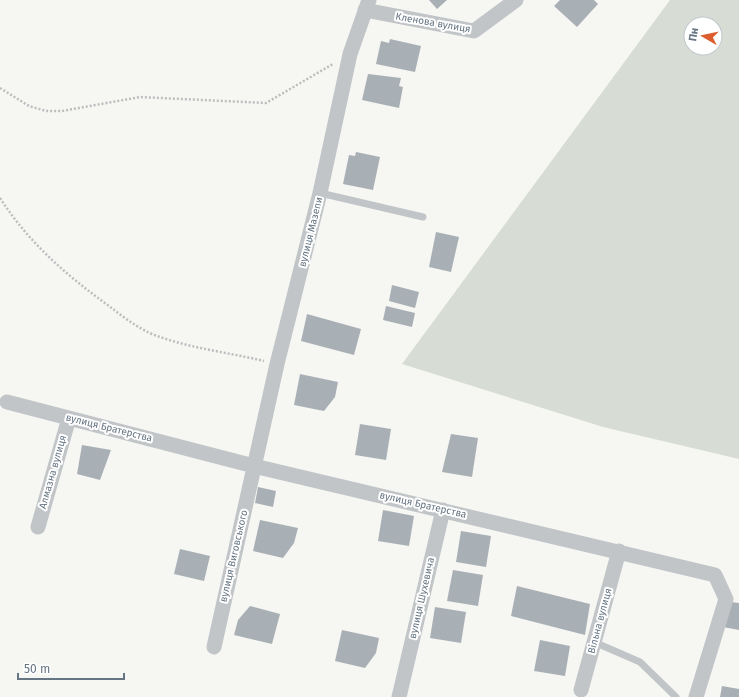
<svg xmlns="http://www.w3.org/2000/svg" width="739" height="697" font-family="'Fira Sans',sans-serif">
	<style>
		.green { fill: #d7ddd4; fill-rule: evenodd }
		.building { fill: #a9b0b5 }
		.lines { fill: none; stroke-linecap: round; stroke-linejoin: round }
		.path { stroke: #bbbdbf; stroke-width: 2.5; stroke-dasharray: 2 2; stroke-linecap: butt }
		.service { stroke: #c1c5c8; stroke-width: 7 }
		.minor { stroke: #c1c5c8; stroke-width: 15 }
		.labels { text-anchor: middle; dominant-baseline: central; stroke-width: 4; stroke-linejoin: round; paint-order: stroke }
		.street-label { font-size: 10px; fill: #667583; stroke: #fff }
	</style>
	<rect width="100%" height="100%" fill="#f6f6f3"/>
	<!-- green -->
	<path class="green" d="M670,0H739V459L603,427L402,364ZM691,24H715V48H691Z"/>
	<!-- building -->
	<path class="building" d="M429,0H447L437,9Z
		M560,0H594L598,4L577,27L554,6Z
		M390,39L421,46L415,72L376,64L381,41L389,43Z
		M368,74L401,78L399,86L403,87L399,108L362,100Z
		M356,152L380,157L373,190L343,184L349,155L355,156Z
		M436,232L459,237L451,272L429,267Z
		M392,285L419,292L415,308L389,301Z
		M386,306L415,313L412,327L383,320Z
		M307,314L361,329L354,355L301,341Z
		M300,374L338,382L335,397L324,411L294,405Z
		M360,424L391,429L386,460L355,455Z
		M451,434L478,438L472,477L442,472Z
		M82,445L111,450L100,480L77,474Z
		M258,487L276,491L273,507L255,503Z
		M383,510L414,516L409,546L378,541Z
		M260,520L298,528L294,543L283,558L253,551Z
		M461,531L491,536L486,567L456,562Z
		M180,549L210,556L204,581L174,574Z
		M453,570L483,575L478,606L447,601Z
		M517,586L590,604L585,635L511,616Z
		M731,602L739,603V630L723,627Z
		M250,606L280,614L272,644L234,635L238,620Z
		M435,607L466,612L461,643L430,638Z
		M342,630L379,638L376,653L365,668L335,661Z
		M540,640L570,646L565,676L534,671Z
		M722,686L739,689V697H720Z"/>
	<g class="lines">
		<!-- path -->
		<path class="path" d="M0,88L29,106L46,111H62L140,97L266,103L333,64
			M0,198C29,243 66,275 109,306C122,316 136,327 152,334C187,348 227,352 264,361"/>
		<!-- service -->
		<path class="service" d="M320,193L423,217
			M594,642L640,662L676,697"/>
		<!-- minor -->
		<path class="minor" d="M365,10L474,31L516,0
			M7,402L254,466L715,575L726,599L696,697
			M38,527L69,418
			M214,647L277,364L320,193L350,54L369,0
			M581,690L619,551
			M399,697L443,510"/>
	</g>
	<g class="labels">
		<!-- street labels -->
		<g class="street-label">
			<text transform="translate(433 23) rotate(10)">Кленова вулиця</text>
			<text transform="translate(311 232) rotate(-76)">вулиця Мазепи</text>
			<text transform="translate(109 428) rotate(14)">вулиця Братерства</text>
			<text transform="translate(53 472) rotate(-74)">Алмазна вулиця</text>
			<text transform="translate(423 505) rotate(13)">вулиця Братерства</text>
			<text transform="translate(234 556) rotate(-77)">вулиця Виговського</text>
			<text transform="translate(422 598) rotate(-77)">вулиця Шухевича</text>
			<text transform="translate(600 621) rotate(-75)">Вільна вулиця</text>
		</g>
	</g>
	<!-- north arrow -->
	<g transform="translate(703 36) rotate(279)"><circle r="19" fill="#ffffff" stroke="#c2c8cd"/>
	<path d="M0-3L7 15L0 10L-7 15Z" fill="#dd5e2c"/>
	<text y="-6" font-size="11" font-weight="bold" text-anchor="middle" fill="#667583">Пн</text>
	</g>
	<!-- scale -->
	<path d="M18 673v6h106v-6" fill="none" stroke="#667583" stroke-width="2"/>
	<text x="24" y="673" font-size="12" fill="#667583" stroke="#ffffff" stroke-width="3" paint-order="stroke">50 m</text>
</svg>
